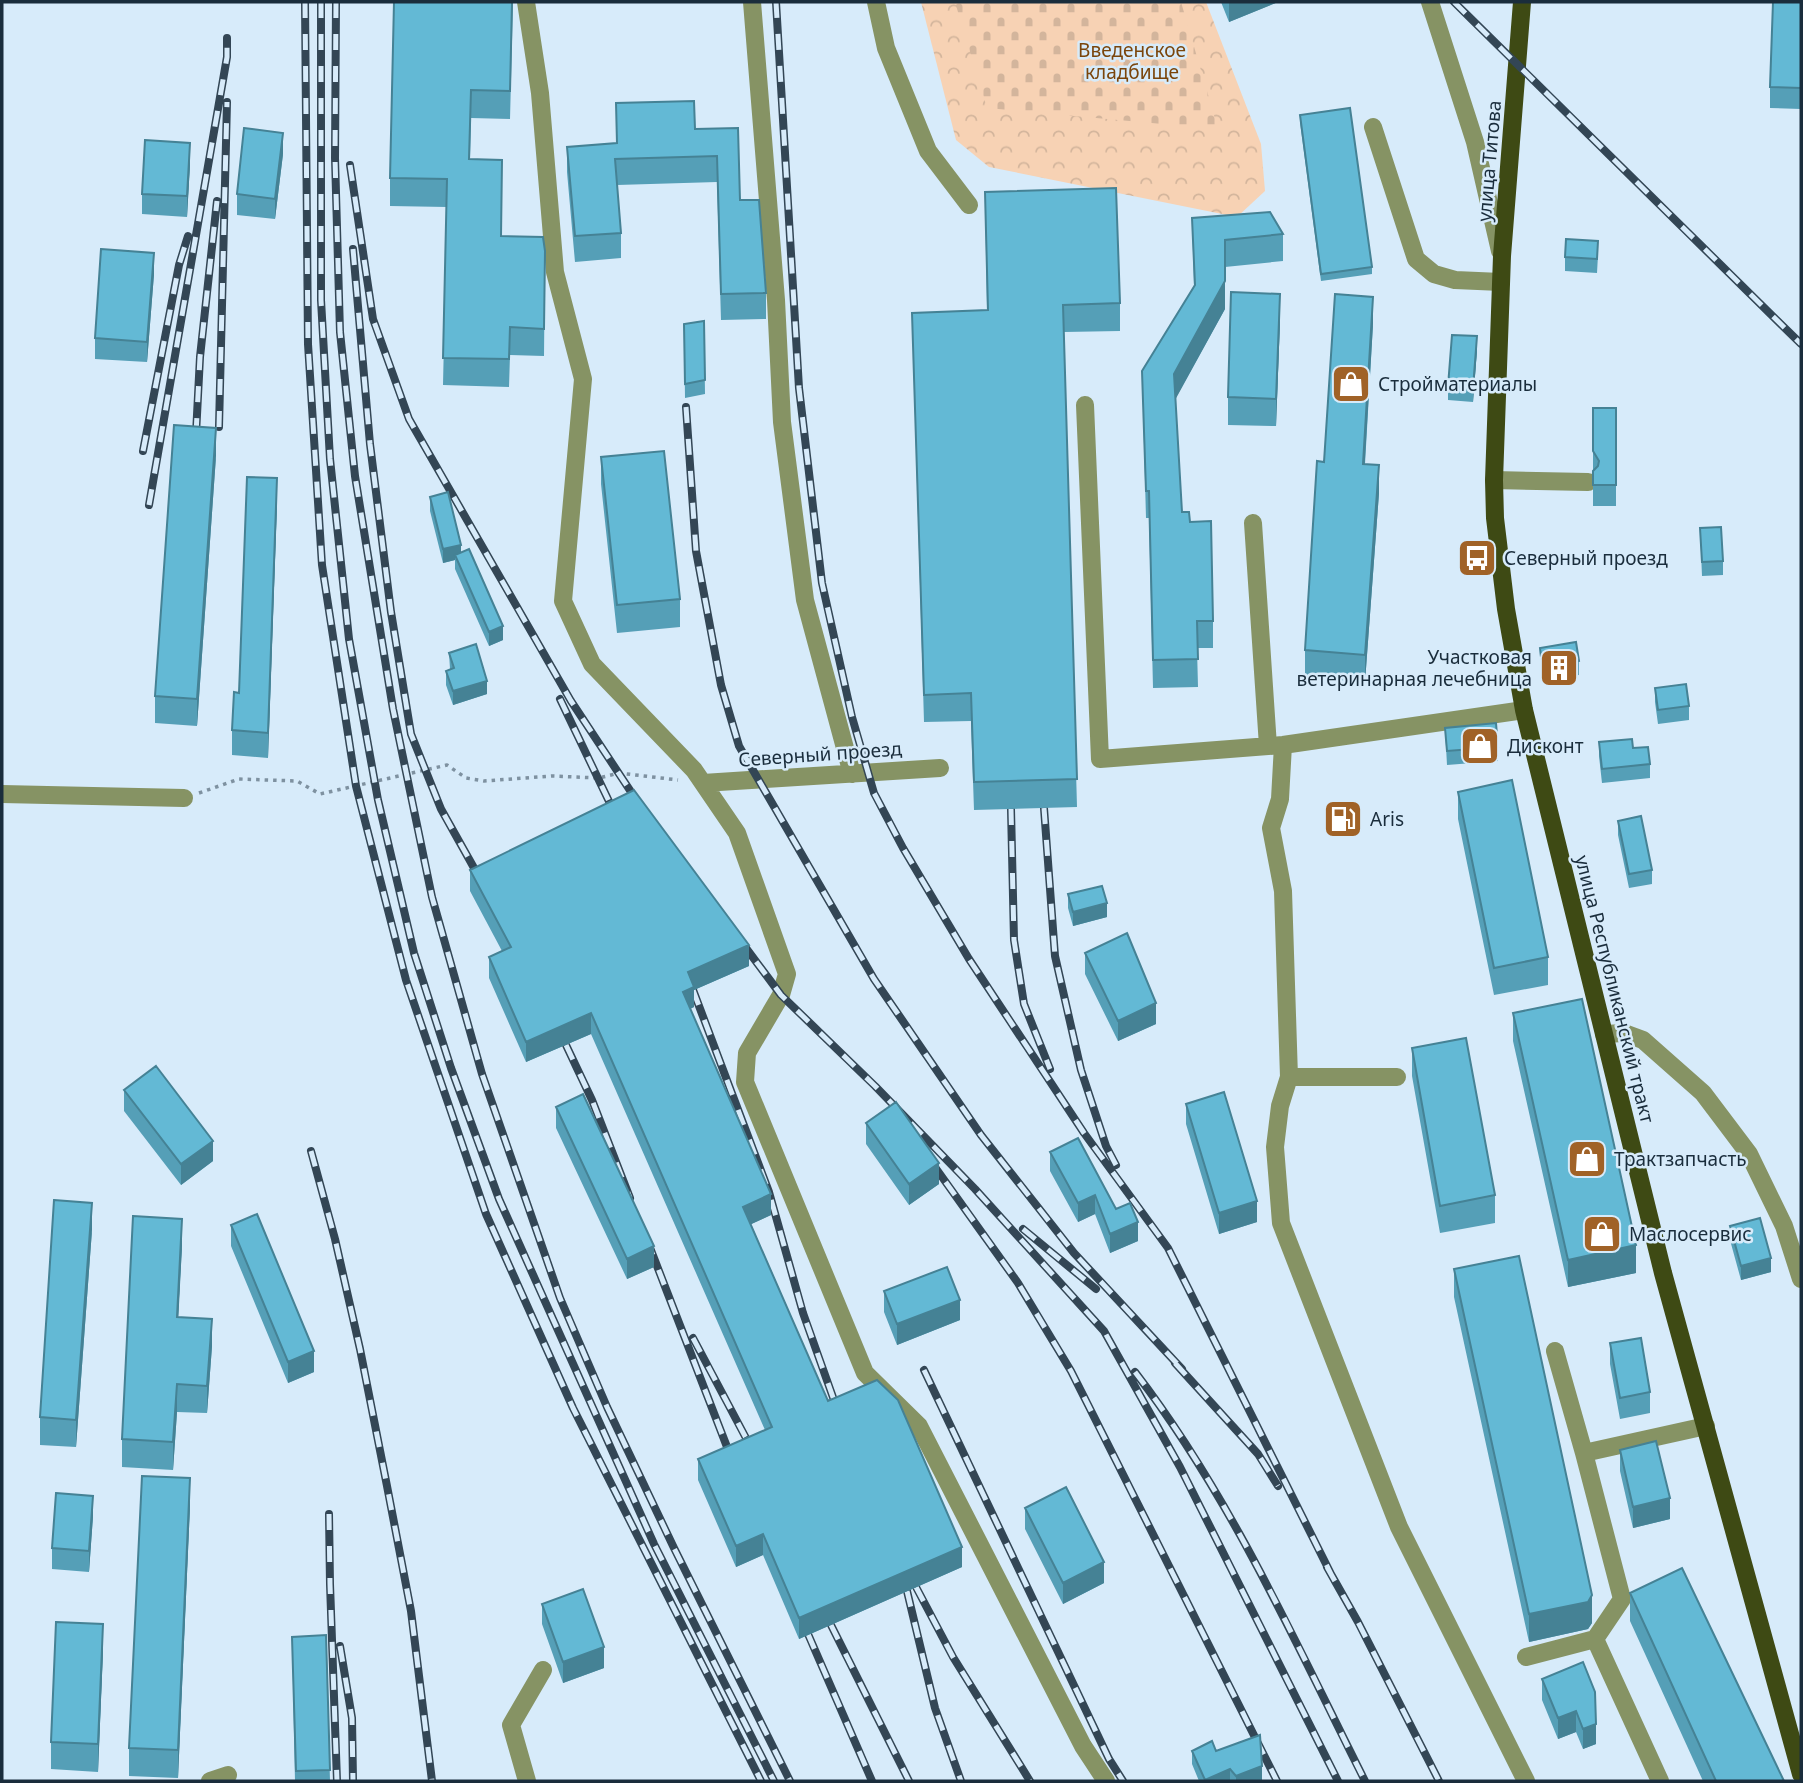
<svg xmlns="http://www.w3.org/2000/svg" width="1803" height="1783" font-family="'Noto Sans',sans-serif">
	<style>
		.forest { fill: url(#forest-crowns) }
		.cemetery { fill: url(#cemetery-stones) }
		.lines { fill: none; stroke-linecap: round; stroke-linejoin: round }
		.path { stroke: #7e91a0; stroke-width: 3.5; stroke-dasharray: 3.5 5; stroke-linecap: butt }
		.minor { stroke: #869364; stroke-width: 18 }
		.major { stroke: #3e4a14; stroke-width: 18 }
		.rail-casing { stroke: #334655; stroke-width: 8 }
		.rail { stroke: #d7ebfa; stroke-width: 5; stroke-dasharray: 16; stroke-linecap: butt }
		.wall { fill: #559fb7 }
		.shaded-wall { fill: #458295 }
		.building { fill: #63b9d5; stroke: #458295; stroke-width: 2 }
		.labels { text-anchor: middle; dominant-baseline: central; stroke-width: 5; stroke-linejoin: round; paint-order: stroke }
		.park-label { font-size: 19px; fill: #7a450b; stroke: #d7ebfa }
		.street-label { font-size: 19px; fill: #1a2d3c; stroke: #d7ebfa }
		.poi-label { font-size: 19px; fill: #1a2d3c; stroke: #d7ebfa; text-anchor: start }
	</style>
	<defs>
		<pattern id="forest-crowns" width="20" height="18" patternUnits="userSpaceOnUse" patternTransform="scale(1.75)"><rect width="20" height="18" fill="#f7d2b4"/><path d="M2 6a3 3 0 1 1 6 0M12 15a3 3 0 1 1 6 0" fill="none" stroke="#d3b59c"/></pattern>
		<pattern id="cemetery-stones" width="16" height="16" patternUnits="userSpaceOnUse" patternTransform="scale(1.75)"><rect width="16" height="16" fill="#f7d2b4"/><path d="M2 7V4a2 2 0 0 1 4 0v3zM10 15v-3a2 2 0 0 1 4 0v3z" fill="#d3b59c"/></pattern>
	</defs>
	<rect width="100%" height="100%" fill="#d7ebfa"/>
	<!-- forest -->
	<path class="forest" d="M921,2H1206L1261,144L1265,191L1237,217L989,167L956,140Z"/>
	<!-- cemetery -->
	<path class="cemetery" d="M955,2H1181L1218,129L987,108Z"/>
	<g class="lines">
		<!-- path -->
		<path class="path" d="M199,793L239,779L297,781L320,794L447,765L466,778L484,781L552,776L599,778L619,773L678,780"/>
		<!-- minor -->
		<path class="minor" d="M526,2L540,93L555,272L583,379L563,601L592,664L694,770L737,833L787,974L781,995L747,1053L745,1082L865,1373L919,1426L1083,1746L1106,1781
			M752,2L776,300L782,422L805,600L852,774
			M876,2L886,48L928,151L969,205
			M1430,2L1475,142L1500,251
			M1373,127L1416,259L1434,274L1455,280L1501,282
			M1085,405L1100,759L1283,745L1524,710
			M1494,480L1588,482
			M1253,523L1268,746
			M1283,745L1280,799L1271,828L1283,891L1289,1077H1397
			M703,783L940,768
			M2,794L184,798
			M1604,1034L1624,1033L1643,1040L1703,1093L1749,1154L1784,1226L1801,1279
			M1289,1077L1280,1106L1275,1147L1281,1223L1399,1527L1526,1781
			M1555,1351L1584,1453
			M1595,1639L1660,1781
			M1526,1657L1595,1639L1622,1599L1584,1453L1706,1426
			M210,1781L228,1775
			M527,1781L511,1725L543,1670"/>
		<!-- major -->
		<path class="major" d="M1522,2L1502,256L1494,480L1495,518L1506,609L1524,710L1663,1273L1801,1774"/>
		<!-- rail casing -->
		<g class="rail-casing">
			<path id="rail" d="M305,2L308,344L322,565L356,786L406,980L486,1214L573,1408L761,1781
				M321,2V300L330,459L349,639L378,800L414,953L451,1068L499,1199L654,1544L774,1781
				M336,2L335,158L340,332L355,476L393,709L432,897L482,1074L560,1298L607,1407L674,1548L790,1781
				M776,2L799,388L822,583L852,717L874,793L903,848L969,959L1084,1133L1168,1248L1331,1574
				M1454,2L1801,344
				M350,165L373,319L409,419L571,701L641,807
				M353,249L370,444L391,612L411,734L441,809L483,884
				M686,407L696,551L721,685L739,746L874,979L981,1135L1074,1253L1182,1369
				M219,427L227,102
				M196,434L200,357L217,201
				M143,451L179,265L188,236
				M149,505L227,57V38
				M560,699L617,818
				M1044,808L1055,956L1081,1070L1106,1146L1116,1165
				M1011,809L1014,940L1024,1004L1050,1069
				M737,936L781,995L875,1086L975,1189L1104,1331L1180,1467L1338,1781
				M693,990L769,1192L803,1313L840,1417
				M566,1045L592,1100L630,1198
				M311,1151L335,1239L360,1349L387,1486L411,1611L432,1781
				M927,1156L1018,1283L1071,1371L1277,1781
				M1023,1229L1096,1289
				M647,1240L734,1465
				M693,1338L755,1455
				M1175,1363L1258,1454L1278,1486
				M924,1370L1109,1759L1123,1781
				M1135,1372C1231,1497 1295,1642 1365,1781
				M329,1514L330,1584L337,1781
				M1327,1567L1358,1622L1439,1781
				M916,1587L953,1657L1030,1781
				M907,1591L935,1708L961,1781
				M831,1625L909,1781
				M808,1634L872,1781
				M340,1646L352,1718L353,1781"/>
		</g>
		<!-- rail -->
		<use href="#rail" class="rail"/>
	</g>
	<!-- wall -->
	<path class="wall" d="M513,2L510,119L471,118L470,159L501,236L545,251L544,356L510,355L509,387L443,385L447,207L390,206V178Z
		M1221,2H1278L1229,22Z
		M1801,2V109L1770,108V87Z
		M616,103L695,129L738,128L740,200L766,293V319L721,320L717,182L617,185L621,233V258L575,262L567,172V147L616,143Z
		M1300,115L1372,267V274L1321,281L1300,122Z
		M283,154L275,219L237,215V194Z
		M190,164L187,217L142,214V194Z
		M985,192L1120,303V331L1064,332L1077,807L974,810L971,721L924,722L912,313L987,311Z
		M1192,218L1283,234V261L1225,267V309L1175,399L1182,512L1190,522L1213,621V648H1197L1198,687L1153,688L1149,518H1146L1142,371L1194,287Z
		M1598,255L1597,273L1565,271V257Z
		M154,274L147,362L95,359V338Z
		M704,321L705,394L685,398L684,324Z
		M1280,321L1276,426L1228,425V397Z
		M1373,324L1365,464L1379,493L1365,682L1305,678V650L1324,462Z
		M1477,350L1473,402L1448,400V386Z
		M1593,408H1616V506H1593Z
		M216,456L197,726L155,723V696Z
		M601,457L680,599V627L617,633L601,484Z
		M430,497L461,552L503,640L489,646L455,569V560L443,563L430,511Z
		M277,503L268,758L232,755V730Z
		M1700,528L1723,561V575L1702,576Z
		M1540,648L1579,661V675L1542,680L1540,661Z
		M449,653L487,694L453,705L446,685V671L450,669Z
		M1655,688L1689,706V720L1658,724L1655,702Z
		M1445,728L1498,747V761L1447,765Z
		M1599,742L1650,764V778L1602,783L1599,756Z
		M1458,792L1548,957V985L1494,995L1458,819Z
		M1618,821L1652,870V884L1629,888L1618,835Z
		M470,870L749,966L694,990V1007L690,1009L771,1215L751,1224L828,1401L962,1567L799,1639L763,1555L736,1567L698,1480V1459L765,1430L591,1034L526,1062L489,978V957L502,951L470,891Z
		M1068,894L1107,917L1073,926L1068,908Z
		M1085,953L1156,1024L1118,1041L1085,974Z
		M1513,1013L1636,1273L1568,1287L1513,1041Z
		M1412,1048L1495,1195V1223L1440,1233L1412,1076Z
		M124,1090L213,1161L181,1185L124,1111Z
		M1186,1104L1257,1222L1219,1234L1186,1124Z
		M556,1107L654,1267L627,1279L556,1128Z
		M866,1123L939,1184L909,1205L866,1144Z
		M1050,1152L1116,1209L1138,1241L1110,1253L1095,1214L1078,1222L1050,1171Z
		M231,1225L314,1372L288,1383L231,1246Z
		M1730,1226L1771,1272L1741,1280L1730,1240Z
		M92,1230L76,1447L40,1445V1417Z
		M182,1246L178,1317L212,1346L207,1413L177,1412L173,1470L122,1467V1439Z
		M1454,1269L1592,1623L1588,1629L1529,1642L1454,1297Z
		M884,1291L960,1320L897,1345L884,1312Z
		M1610,1343L1650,1392V1413L1620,1419L1610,1364Z
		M1620,1450L1670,1519L1633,1528L1620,1471Z
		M190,1506L178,1778L129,1776V1748Z
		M1025,1508L1104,1583L1063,1604L1025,1529Z
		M93,1516L89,1572L52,1569V1548Z
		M1630,1593L1784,1781H1703L1630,1621Z
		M542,1604L604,1668L563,1683L542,1624Z
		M326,1635L330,1781H295L292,1637Z
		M103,1651L98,1772L51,1769V1742Z
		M1583,1662L1596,1744L1583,1749L1576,1732L1558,1739L1542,1700V1679Z
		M1192,1751H1216L1262,1780L1258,1781H1199L1192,1764Z"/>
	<!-- shaded-wall -->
	<path class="shaded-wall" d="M1229,2H1278L1229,22Z
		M283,133V154L275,219V199Z
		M190,143V164L187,217V196Z
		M154,253V274L147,362V342Z
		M1225,281V309L1174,402V374Z
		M1280,294V321L1276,426V399Z
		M1373,297V324L1363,492V464Z
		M1477,336V350L1473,402V388Z
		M216,428V456L197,726V699Z
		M1379,465V493L1365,682V655Z
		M277,478V503L268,758V733Z
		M461,545V559L455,555V560L443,563V549Z
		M503,626V640L489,646V632Z
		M487,681V694L453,705V691Z
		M1107,903V917L1073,926V912Z
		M749,945V966L694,990V1007L683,1012V992L688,972Z
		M1156,1003V1024L1118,1041V1021Z
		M591,1013V1034L526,1062V1042Z
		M213,1141V1161L181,1185V1164Z
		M939,1163V1184L909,1205V1184Z
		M771,1194V1215L743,1228V1207Z
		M1095,1195V1214L1078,1222V1203Z
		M1257,1201V1222L1219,1234V1213Z
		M92,1203V1230L76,1447V1420Z
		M182,1219V1246L177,1344V1317Z
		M1138,1222V1241L1110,1253V1234Z
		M1636,1245V1273L1568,1287V1260Z
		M654,1246V1267L627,1279V1259Z
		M1771,1258V1272L1741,1280V1266Z
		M960,1300V1320L897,1345V1324Z
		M212,1319V1346L207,1413V1386Z
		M314,1351V1372L288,1383V1362Z
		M177,1384V1412L173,1470V1442Z
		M190,1478V1506L178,1778V1750Z
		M93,1496V1516L89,1572V1551Z
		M1670,1498V1519L1633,1528V1507Z
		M763,1534V1555L736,1567V1546Z
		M962,1547V1567L799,1639V1618Z
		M1104,1562V1583L1063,1604V1583Z
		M1592,1595V1623L1588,1629L1529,1642V1614Z
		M103,1624V1651L98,1772V1744Z
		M604,1647V1668L563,1683V1662Z
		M1576,1711V1732L1558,1739V1718Z
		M1596,1724V1744L1583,1749V1729Z
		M1262,1766V1780L1258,1781H1236V1776Z
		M1230,1769V1781H1205V1780Z"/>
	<!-- building -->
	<path class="building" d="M394,2H512L510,91L471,90L469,159L502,160L501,236L543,237L545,251L544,329L510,327L509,359L443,358L447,179L390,178Z
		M1773,2H1801V88L1770,87Z
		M694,101L695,129L738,128L740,200H759L766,293L721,294L717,156L615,159L621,233L575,236L567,147L617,143L616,103Z
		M1350,108L1372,267L1321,274L1300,115Z
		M244,128L283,133L275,199L237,194Z
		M145,140L190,143L187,196L142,194Z
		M1116,188L1120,303L1063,305L1077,779L974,782L971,693L924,695L912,313L988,310L985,192Z
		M1270,212L1283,234L1225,240V281L1174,374L1182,512H1189L1190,522L1211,521L1213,621H1197L1198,659L1153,660L1149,491H1146L1142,371L1195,285L1192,218Z
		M1566,239L1598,241L1597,259L1565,257Z
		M101,249L154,253L147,342L95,338Z
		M1231,292L1280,294L1276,399L1228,397Z
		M1335,294L1373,297L1363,464L1379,465L1365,655L1305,650L1317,461L1324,462Z
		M704,321L705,380L685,384L684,324Z
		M1452,335L1477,336L1473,388L1448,386Z
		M1593,408H1616V485H1593V471L1598,466L1599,461L1593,451Z
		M174,425L216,428L197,699L155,696Z
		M664,451L680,599L617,605L601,457Z
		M247,477L277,478L268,733L232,730L234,692L239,693Z
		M448,492L461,545L443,549L430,497Z
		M1721,527L1723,561L1702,562L1700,528Z
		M469,549L503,626L489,632L455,555Z
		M1576,642L1579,661L1542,666L1540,648Z
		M476,644L487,681L453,691L446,671L454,668L449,653Z
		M1686,684L1689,706L1658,710L1655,688Z
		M1496,723L1498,747L1447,751L1445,728Z
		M1632,739L1633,748L1648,747L1650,764L1602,769L1599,742Z
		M1512,780L1548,957L1494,968L1458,792Z
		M634,790L749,945L688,972L694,987L683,992L771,1194L743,1207L828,1401L877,1380L898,1400L962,1547L799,1618L763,1534L736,1546L698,1459L772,1427L591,1013L526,1042L489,957L511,947L470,870Z
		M1641,816L1652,870L1629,874L1618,821Z
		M1102,886L1107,903L1073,912L1068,894Z
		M1127,933L1156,1003L1118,1021L1085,953Z
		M1582,999L1636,1245L1568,1260L1513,1013Z
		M1466,1038L1495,1195L1440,1206L1412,1048Z
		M156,1066L213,1141L181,1164L124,1090Z
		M1224,1092L1257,1201L1219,1213L1186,1104Z
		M583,1094L654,1246L627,1259L556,1107Z
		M896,1102L939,1163L909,1184L866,1123Z
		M1078,1138L1116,1209L1130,1203L1138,1222L1110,1234L1095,1195L1078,1203L1050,1152Z
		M54,1200L92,1203L76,1420L40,1417Z
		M257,1214L314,1351L288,1362L231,1225Z
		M133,1216L182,1219L177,1317L212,1319L207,1386L177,1384L173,1442L122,1439Z
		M1760,1218L1771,1258L1741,1266L1730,1226Z
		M1519,1256L1592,1595L1588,1602L1529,1614L1454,1269Z
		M947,1267L960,1300L897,1324L884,1291Z
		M1641,1338L1650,1392L1620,1398L1610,1343Z
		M1656,1441L1670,1498L1633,1507L1620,1450Z
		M142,1476L190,1478L178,1750L129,1748Z
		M1066,1487L1104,1562L1063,1583L1025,1508Z
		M56,1493L93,1496L89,1551L52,1548Z
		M1682,1568L1784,1781H1716L1630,1593Z
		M583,1589L604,1647L563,1662L542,1604Z
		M56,1622L103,1624L98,1744L51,1742Z
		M326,1635L330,1770L296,1771L292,1637Z
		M1583,1662L1595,1692L1596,1724L1583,1729L1576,1711L1558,1718L1542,1679Z
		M1260,1735L1262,1766L1236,1776L1230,1769L1205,1780L1192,1751L1212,1741L1216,1751Z"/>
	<!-- icons -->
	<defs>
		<g id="shop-square" transform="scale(2.0125)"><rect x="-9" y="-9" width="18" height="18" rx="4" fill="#a06227" stroke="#d7ebfa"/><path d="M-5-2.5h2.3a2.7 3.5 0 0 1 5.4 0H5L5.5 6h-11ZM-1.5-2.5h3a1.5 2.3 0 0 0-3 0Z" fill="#fff"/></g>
		<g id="bus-square" transform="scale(2.0125)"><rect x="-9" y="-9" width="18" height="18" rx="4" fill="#a06227" stroke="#d7ebfa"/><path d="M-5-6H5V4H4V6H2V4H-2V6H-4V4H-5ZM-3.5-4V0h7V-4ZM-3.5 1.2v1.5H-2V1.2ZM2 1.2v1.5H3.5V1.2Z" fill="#fff"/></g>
		<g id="building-square" transform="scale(2.0125)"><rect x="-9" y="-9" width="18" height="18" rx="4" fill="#a06227" stroke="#d7ebfa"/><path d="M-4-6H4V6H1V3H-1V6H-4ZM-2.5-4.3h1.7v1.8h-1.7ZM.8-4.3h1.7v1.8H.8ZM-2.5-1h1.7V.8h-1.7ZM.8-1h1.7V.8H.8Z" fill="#fff"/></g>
		<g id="fuel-square" transform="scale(2.0125)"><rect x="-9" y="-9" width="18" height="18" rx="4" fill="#a06227" stroke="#d7ebfa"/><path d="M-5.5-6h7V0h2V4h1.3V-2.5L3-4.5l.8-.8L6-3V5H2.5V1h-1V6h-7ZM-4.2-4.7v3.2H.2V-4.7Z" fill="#fff"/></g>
	</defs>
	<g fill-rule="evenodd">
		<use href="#shop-square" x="1351" y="384"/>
		<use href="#bus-square" x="1477" y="558"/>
		<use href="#building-square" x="1559" y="668"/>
		<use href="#shop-square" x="1480" y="746"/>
		<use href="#fuel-square" x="1343" y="819"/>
		<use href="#shop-square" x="1587" y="1159"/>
		<use href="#shop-square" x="1602" y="1234"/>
	</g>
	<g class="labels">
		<!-- park labels -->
		<g class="park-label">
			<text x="1132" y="50">Введенское<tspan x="1132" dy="22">кладбище</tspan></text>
		</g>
		<!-- street labels -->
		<g class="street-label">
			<text transform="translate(1489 161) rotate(-85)">улица Титова</text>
			<text transform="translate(820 754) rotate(-4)">Северный проезд</text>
			<text transform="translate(1615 989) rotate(76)">улица Республиканский тракт</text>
		</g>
		<!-- poi labels -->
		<g class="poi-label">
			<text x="1378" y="384">Стройматериалы</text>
			<text x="1504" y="558">Северный проезд</text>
			<text x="1532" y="657" text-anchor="end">Участковая<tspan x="1532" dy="22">ветеринарная лечебница</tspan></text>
			<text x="1507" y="746">Дисконт</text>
			<text x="1370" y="819">Aris</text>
			<text x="1614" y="1159">Трактзапчасть</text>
			<text x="1629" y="1234">Маслосервис</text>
		</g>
	</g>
	<!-- border -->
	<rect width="1803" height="1783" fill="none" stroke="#1a2d3c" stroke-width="7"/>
</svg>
